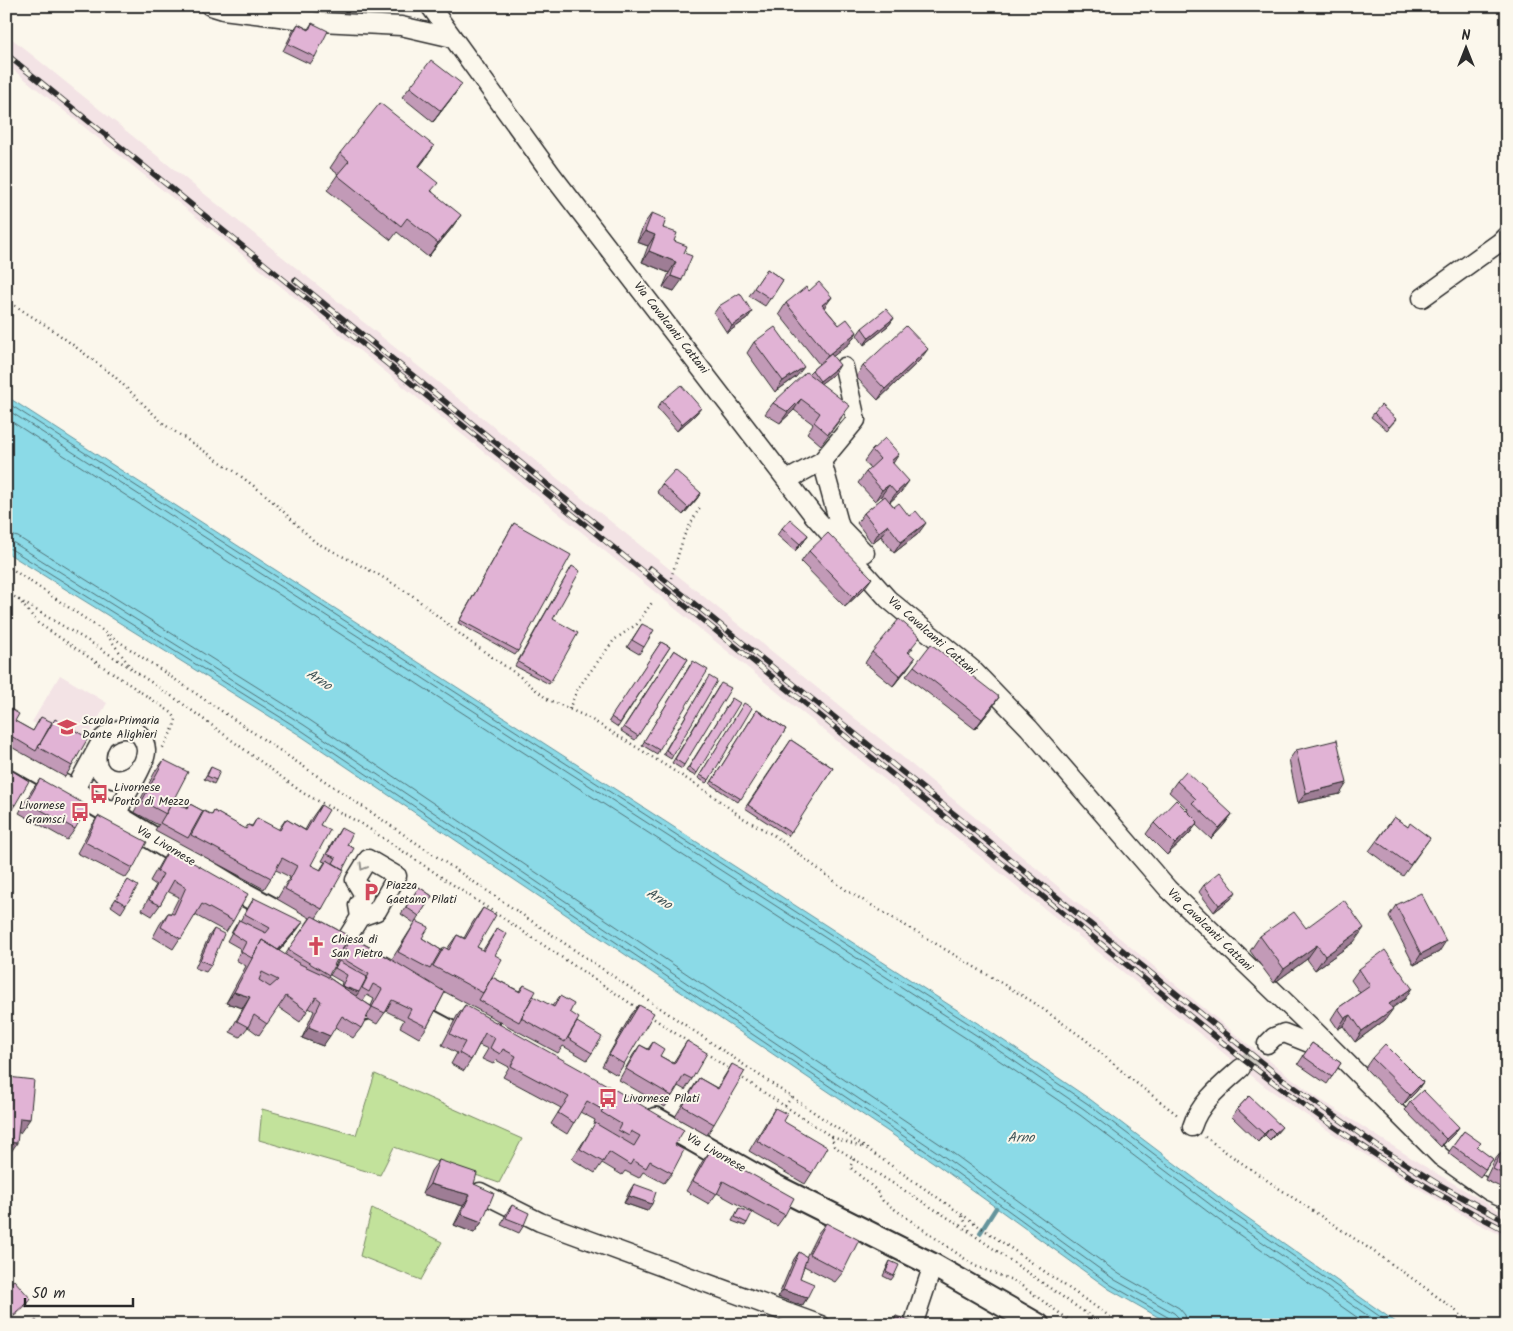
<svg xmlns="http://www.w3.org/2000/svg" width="1513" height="1331" font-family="Kalam,sans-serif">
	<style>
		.built { fill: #f3e3e5 }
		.green { fill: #c2e29b; stroke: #768663 }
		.water { fill: #8bdae7; stroke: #65949c }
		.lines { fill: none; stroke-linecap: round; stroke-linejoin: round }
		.shore { stroke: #517176; stroke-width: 1 }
		.stream { stroke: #65949c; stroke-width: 4.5 }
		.minor-tunnel { stroke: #d1cec5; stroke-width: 18; stroke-dasharray: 18 9; stroke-linecap: butt }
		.minor-casing { stroke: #2b2b2b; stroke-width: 21 }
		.major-casing { stroke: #2b2b2b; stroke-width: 26 }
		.path { stroke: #2b2b2b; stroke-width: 2.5; stroke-dasharray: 1 4; stroke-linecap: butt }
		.minor { stroke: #fbf7ec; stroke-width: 18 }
		.major { stroke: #fbf7ec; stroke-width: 22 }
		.rail-casing { stroke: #2b2b2b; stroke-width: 5.5 }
		.rail { stroke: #fbf7ec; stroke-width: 4; stroke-dasharray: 11; stroke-linecap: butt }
		.wall { fill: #c29ab7; stroke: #2b2b2b; fill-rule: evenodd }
		.shaded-wall { fill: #9e7d95; stroke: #2b2b2b }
		.building { fill: #e1b3d5; stroke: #2b2b2b; fill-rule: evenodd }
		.oneway { stroke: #93918c }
		.labels { text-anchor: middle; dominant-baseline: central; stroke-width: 4; stroke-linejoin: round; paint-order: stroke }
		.street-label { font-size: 12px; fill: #2b2b2b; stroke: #fbf7ec }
		.poi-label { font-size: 12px; fill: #2b2b2b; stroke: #fbf7ec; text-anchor: start }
		.water-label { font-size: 14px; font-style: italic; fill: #43575a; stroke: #fbf7ec }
	</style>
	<rect width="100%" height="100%" fill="#fbf7ec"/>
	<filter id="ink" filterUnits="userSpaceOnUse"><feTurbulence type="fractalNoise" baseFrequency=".02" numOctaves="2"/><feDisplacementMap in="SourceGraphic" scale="10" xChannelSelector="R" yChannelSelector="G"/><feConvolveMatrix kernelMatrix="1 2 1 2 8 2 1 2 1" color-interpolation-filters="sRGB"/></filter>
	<g filter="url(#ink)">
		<!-- built -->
		<path class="built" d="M6,34L888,745L1235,1034L1315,1096L1424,1166L1507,1215V1238L1469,1219L1411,1184L1339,1138L1263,1085L858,758L201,221L6,64Z
			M60,675L107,703L65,777L47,730L32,722Z"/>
		<!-- green -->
		<path class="green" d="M375,1074L522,1139L499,1183L394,1147L380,1175L259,1140L262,1109L356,1135Z
			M372,1208L442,1242L421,1280L360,1256Z"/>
		<!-- water -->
		<path class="water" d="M6,396L985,1028L1091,1100L1235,1209L1400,1325H1172L1109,1289L933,1162L298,734L6,552Z"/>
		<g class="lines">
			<!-- shore -->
			<path class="shore" d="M6,402L982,1032L1088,1104L1232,1213L1392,1325
				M6,409L979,1037L1084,1109L1228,1218L1381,1325
				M6,418L975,1044L1080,1115L1224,1224L1368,1325
				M6,534L18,537L308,719L943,1146L1119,1274L1179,1308L1185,1315L1187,1325
				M6,541L14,543L304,725L939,1153L1115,1280L1174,1313L1179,1318L1180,1325
				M6,548L11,549L301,730L936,1158L1111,1285L1171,1319L1173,1325"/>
			<!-- stream -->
			<path class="stream" d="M980,1233L996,1208"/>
			<!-- minor-tunnel -->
			<path class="minor-tunnel" d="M1241,1068L1267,1044"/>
			<!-- minor casing -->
			<g class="minor-casing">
				<path id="minor" d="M210,6L223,10L320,22L401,26L453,38
					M430,6L552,175L814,516L888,599L972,669L1029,728L1168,889L1310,1026L1441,1157L1489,1191L1507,1199
					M1422,298L1500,242L1507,235
					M822,461L840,527L865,553
					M787,480L822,461L856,420L844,367
					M98,748C89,778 122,791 140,767
					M73,793L103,738C118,724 144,725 146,750C147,765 122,799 116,816
					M342,946L360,917L358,905L364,895L355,880L368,859L397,876L377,911L360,917
					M288,967L276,960L303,925
					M352,1003L365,1011L371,999
					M1267,1044L1274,1037L1284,1033L1319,1047L1332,1049
					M1192,1127C1199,1103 1223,1084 1241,1068
					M480,1192L540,1222L821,1325
					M913,1325L933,1265"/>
			</g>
			<!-- major casing -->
			<g class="major-casing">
				<path id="major" d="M6,753L116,816L246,895L330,940
					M415,986L488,1025
					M656,1119L765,1181L933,1265L1038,1325"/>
			</g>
			<!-- path -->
			<path class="path" d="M6,300L53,330L113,375L165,425L234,471L267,496L315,542L379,575L413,596L466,639L518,675L547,699L587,717L625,740L706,791L743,818L775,836L846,890L1033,1002L1086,1040L1131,1079L1179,1116
				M6,565L818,1115L1122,1325
				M671,578L684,536L701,505
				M6,591L19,600L38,623L172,713L176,719L174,727L161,751
				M19,600L100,648L179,701L303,793L362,824L639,1009
				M107,635L132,669
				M569,709L578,688L614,640L637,624L653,601
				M650,1016L697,1048
				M706,1053L730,1070
				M739,1076L832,1137L834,1146L854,1159L850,1167L876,1190L883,1201L975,1266L1015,1281L1076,1325
				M785,1106L792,1097
				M832,1137L864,1148
				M1205,1137C1293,1201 1388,1256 1474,1325
				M854,1159L958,1224L1103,1325
				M962,1216L970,1231"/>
			<!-- minor -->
			<use href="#minor" class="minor"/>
			<!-- major -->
			<use href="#major" class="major"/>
			<!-- rail casing -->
			<g class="rail-casing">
				<path id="rail" d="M6,54L1244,1060C1327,1124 1413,1184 1507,1231
					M295,280L600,527
					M650,568L1277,1075L1380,1148L1440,1185L1507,1222"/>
			</g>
			<!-- rail -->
			<use href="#rail" class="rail"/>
		</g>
		<!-- wall -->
		<path class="wall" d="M312,23L315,57L310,64L283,51L293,31L298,24L308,29Z
			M410,87L454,95L433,122L402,97Z
			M434,146L419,167L432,191L451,229L428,257L397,232L391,240L327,190L338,174L330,168L340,153Z
			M652,213L674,241L684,253L674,291L663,287L669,273L642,262L648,246L637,242L644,224Z
			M767,269L783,280L765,306L749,296Z
			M809,291L832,297L824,307L839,325L857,332L850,343L833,356L835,373L820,384L842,417L821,445L807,433L813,424L794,410L780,423L765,414L773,403L808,374L812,370L819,364L779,314L786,303Z
			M719,306L747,319L727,333L714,313Z
			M894,318L889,325L864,345L857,335L862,328Z
			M754,342L796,377L775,392L747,353Z
			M920,360L878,400L856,377L863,366Z
			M662,401L701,408L695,415L677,431L657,408Z
			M1374,413L1394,422L1387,430L1371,417Z
			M872,450L893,463L901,492L890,502L918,534L894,553L881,536L872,543L857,523L864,513L883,498L881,496L875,501L858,483L866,472L870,468L864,461Z
			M662,484L701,493L696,500L683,515L657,492Z
			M514,523L518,651L515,655L458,623Z
			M782,528L808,535L803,543L795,551L777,535Z
			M809,551L864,589L845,607L801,562Z
			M572,566L553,619L551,681L549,684L515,666Z
			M642,624L644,647L639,654L627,647Z
			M661,642L670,647L618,727L609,721Z
			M913,648L909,653L907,669L893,686L865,663L872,652Z
			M674,650L688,659L635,740L621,731Z
			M690,665L659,750L657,754L642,745Z
			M914,666L992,708L975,729L906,676Z
			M707,680L673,755L671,759L663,754Z
			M719,686L684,765L682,769L672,763Z
			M732,698L697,773L695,776L686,771Z
			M6,706L15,721L33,731L41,717L72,766L65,777L6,744Z
			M742,707L709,780L706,783L698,778Z
			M757,710L786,729L738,802L710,784Z
			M791,740L833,768L788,836L745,808Z
			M1296,750L1340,794L1298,803L1289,760Z
			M164,760L173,801L187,808L190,804L203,811L212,815L214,811L245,829L248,825L252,826L257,818L278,830L286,819L305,830L313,816L321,805L320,825L311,865L320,870L325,862L322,861L336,836L341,828L347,845L322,909L316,918L329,975L328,977L341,986L342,982L330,975L334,969L343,948L351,937L392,959L416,921L422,938L441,950L447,949L457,935L464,938L473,922L483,908L477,947L483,950L497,928L495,955L492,977L519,991L524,985L530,1000L552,1006L560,996L570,1012L577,1022L592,1053L587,1060L563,1046L558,1053L445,992L427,1027L419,1038L400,1027L404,1020L386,1011L377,1024L366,1018L361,1028L353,1038L335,1027L323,1046L302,1038L314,1011L309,1008L300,1022L278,1007L259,1035L248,1027L240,1037L230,1032L243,1008L226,1003L246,966L236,960L241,949L227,941L234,928L239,920L240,921L249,906L254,898L298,929L279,951L285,955L310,918L277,899L290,877L276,870L264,889L155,830L159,824L158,825L134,812L156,770ZM367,995L374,999L371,1006L363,1001Z
			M6,767L15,805L7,816L6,815Z
			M211,767L216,780L214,784L204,779Z
			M40,779L75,829L67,840L19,813L32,790Z
			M1177,781L1232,814L1224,825L1211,839L1196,825L1190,833L1167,855L1146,834L1154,823L1187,811L1188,809L1169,792Z
			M98,816L133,868L126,878L77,853L91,827Z
			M1394,817L1408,827L1430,838L1403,876L1369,851Z
			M169,849L233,921L226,932L195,915L173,949L153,937L160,924L168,913H171L179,897L167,891L160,905L152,916L142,910L156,885L150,881L162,860Z
			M128,880L126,905L121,913L111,906Z
			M1204,885L1231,899L1214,912L1199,892Z
			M419,887L432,896L414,923L401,914Z
			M1396,905L1439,952L1414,965L1389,916Z
			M1306,928L1354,942L1315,970L1307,959L1274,983L1250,951L1260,936Z
			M214,929L211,965L206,972L195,968L209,936Z
			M1359,969L1405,999L1392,1008L1385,1020L1355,1042L1343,1026L1338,1029L1331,1019L1338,1008L1360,993L1351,980Z
			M465,1005L675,1145L672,1173L664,1183L643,1172L639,1178L625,1171L622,1175L602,1163L595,1173L572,1159L595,1124L594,1123L595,1120L580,1112L567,1134L551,1124L561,1108L503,1077L509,1067L496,1060L493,1064L482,1059L488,1049L479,1045L471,1060L464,1071L451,1064L457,1053L442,1045L457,1016Z
			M639,1005L624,1064L617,1075L602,1066L631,1015Z
			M687,1041L692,1079L685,1090L678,1086L665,1107L619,1080L633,1055L640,1045L648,1049L653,1042L660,1056L673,1063Z
			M1312,1043L1341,1063L1327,1084L1298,1064Z
			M1372,1058L1423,1082L1416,1092L1402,1106L1365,1068Z
			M732,1064L714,1124L707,1135L675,1117L692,1089L699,1078L717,1088Z
			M1249,1096L1276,1134L1270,1140L1265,1135L1258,1142L1232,1117L1237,1109Z
			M1410,1102L1459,1127L1454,1134L1441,1147L1405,1110Z
			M775,1108L812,1173L805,1184L749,1151L768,1119Z
			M1464,1131L1477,1148L1493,1159L1480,1177L1448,1153Z
			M710,1151L785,1215L777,1226L717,1193L709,1204L686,1191L702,1162Z
			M1502,1151L1507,1153V1190L1485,1180L1494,1161Z
			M439,1160L474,1184L482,1222L474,1233L454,1225L463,1206L422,1194L431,1171Z
			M634,1184L647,1211L624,1203L629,1192Z
			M512,1205L524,1225L519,1233L501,1225L507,1212Z
			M739,1208L747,1223L745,1226L732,1221Z
			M826,1223L843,1272L835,1282L804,1266L800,1278L807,1298L802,1306L778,1297L794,1259L799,1252L806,1257L818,1233Z
			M890,1261L894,1276L891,1280L883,1276L888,1265Z
			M896,1316L910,1325H890Z"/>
		<!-- shaded-wall -->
		<path class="shaded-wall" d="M462,84L454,95L433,122L441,111Z
			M434,146L424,161L408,181L418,167Z
			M461,215L451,229L428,257L438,243Z
			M645,231L655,235L648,246L637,242Z
			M649,251L676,262L669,273L642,262Z
			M671,276L682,280L674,291L663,287Z
			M832,297L824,308L822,305Z
			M752,312L747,319L727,333L732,326Z
			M894,318L889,325L864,345L869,338Z
			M857,332L850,343L821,366L828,355Z
			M928,349L920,360L878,400L885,389Z
			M840,365L835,373L815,388L820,381Z
			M804,367L796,377L775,392L783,381Z
			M801,399L794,410L780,423L788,412Z
			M701,408L695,415L677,431L682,424Z
			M899,454L892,465L891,461Z
			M909,481L901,492L888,504L896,493Z
			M889,485L881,496L875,501L882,490Z
			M701,493L696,500L683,515L688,508Z
			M926,523L918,534L894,553L901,542Z
			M888,525L881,536L872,543L879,532Z
			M808,535L803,543L795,551L800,544Z
			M872,578L864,589L845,607L853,597Z
			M915,658L907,669L893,686L900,676Z
			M999,697L992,708L975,729L982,719Z
			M1347,783L1340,794L1298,803L1306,793Z
			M1232,814L1224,825L1211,839L1219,828Z
			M1198,822L1190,833L1167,855L1175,844Z
			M1236,892L1231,899L1214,912L1219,905Z
			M303,922L298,929L271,960L276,953Z
			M1364,928L1354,942L1315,970L1325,956Z
			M1446,941L1439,952L1414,965L1421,954Z
			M1317,945L1307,959L1274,983L1284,969Z
			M342,986L359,992L354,999Z
			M1412,988L1405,999L1382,1015L1389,1004Z
			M234,992L250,997L243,1008L226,1003Z
			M1393,1009L1385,1020L1355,1042L1362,1031Z
			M1351,1015L1343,1026L1338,1029L1345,1018Z
			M309,1027L330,1036L323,1046L302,1038Z
			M1423,1082L1416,1092L1402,1106L1410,1095Z
			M20,1118L30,1119L20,1133L10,1132Z
			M1282,1127L1276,1134L1270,1140L1275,1133Z
			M1459,1127L1454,1134L1441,1147L1446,1139Z
			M1270,1128L1265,1135L1258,1142L1264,1134Z
			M6,1142L17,1143L7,1158H6Z
			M430,1184L470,1195L463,1206L422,1194Z
			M629,1196L652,1204L647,1211L624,1203Z
			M461,1214L482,1222L474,1233L454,1225Z
			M783,1290L807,1298L802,1306L778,1297Z
			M31,1299L26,1306L6,1323L7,1320Z"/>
		<!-- building -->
		<path class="building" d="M312,23L328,31L315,57L288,44L298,24L309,30Z
			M431,60L462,84L441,111L410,87Z
			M380,103L434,146L418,167L438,183L431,191L461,215L438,243L407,218L401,226L337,175L349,161L340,153Z
			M652,213L666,219L663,228L677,233L674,241L687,246L684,253L692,256L682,280L671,276L676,262L649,251L655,235L645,231Z
			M767,269L783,280L771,299L754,288Z
			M819,282L832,297L822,305L839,325L847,319L857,332L828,355L786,303L806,287L809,291Z
			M740,293L752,312L732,326L719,306Z
			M886,309L894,318L869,338L862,328Z
			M906,326L928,349L885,389L863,366Z
			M775,327L804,367L783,381L754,342Z
			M831,354L840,365L820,381L812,370Z
			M806,372L850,406L828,434L814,422L820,413L801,399L788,412L773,403Z
			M681,385L701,408L682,424L662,401Z
			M1381,405L1396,419L1389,427L1374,413Z
			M885,438L899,454L891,461L909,481L896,493L889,485L882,490L866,472L880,459L872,450Z
			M675,470L701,493L688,508L662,484Z
			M885,496L894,507L899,503L909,516L916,511L926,523L901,542L888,525L879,532L864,513Z
			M790,519L808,535L800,544L782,528Z
			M514,523L571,555L518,651L460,620Z
			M828,533L872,578L853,597L809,551Z
			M572,566L580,571L553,619L578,633L551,681L518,662Z
			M899,619L920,637L908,652L915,658L900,676L872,652Z
			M642,624L654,630L644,647L632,640Z
			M661,642L670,647L620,723L611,717Z
			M931,644L999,697L982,719L914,666Z
			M674,650L688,659L638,736L624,727Z
			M693,661L708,670L659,750L644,741Z
			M709,676L717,681L673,755L666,750Z
			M721,683L731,688L684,765L675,759Z
			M732,698L740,703L697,773L689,767Z
			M744,703L752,708L709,780L700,775Z
			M6,706L19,714L15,721L33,731L41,717L52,722L36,751L6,733Z
			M757,710L786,729L741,799L712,781Z
			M55,719L88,738L72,766L38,747Z
			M791,740L833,768L791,833L748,805Z
			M1337,740L1347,783L1306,793L1296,750Z
			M164,760L188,772L166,814L142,801Z
			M6,767L29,781L15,805L6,800Z
			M211,767L220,771L216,780L207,776Z
			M1186,771L1232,814L1219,828L1192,803L1196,799L1177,781Z
			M40,779L88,806L75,829L27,802Z
			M1176,800L1198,822L1175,844L1154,823Z
			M173,801L187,809L190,804L203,811L188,838L160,823Z
			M321,805L329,810L320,825L330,830L311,865L321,870L327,860L344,870L322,909L285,889L297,866L282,858L271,878L191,835L204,811L212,815L214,811L246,829L248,825L252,827L257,818L280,830L286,819L306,831Z
			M98,816L147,842L133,868L85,842Z
			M1394,817L1408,827L1410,823L1430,838L1410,865L1377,841Z
			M341,828L352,834L347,845L354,848L343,869L333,863L336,858L327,854Z
			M169,849L248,894L233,921L202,904L181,939L161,927L168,913L174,914L186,887L174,880L160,905L149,900L163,874L157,871Z
			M1220,872L1236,892L1219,905L1204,885Z
			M128,880L138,886L126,905L116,899Z
			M419,887L432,896L419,916L406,907Z
			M1421,893L1446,941L1421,954L1396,905Z
			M254,898L303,922L278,950L262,940L252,958L241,952L246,942L232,933L239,920L266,933L270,928L245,914Z
			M1344,900L1364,928L1325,956L1317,945L1284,969L1260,936L1294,912L1306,928Z
			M483,908L496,915L477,947L484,951L497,928L507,934L495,955L502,959L483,993L433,966L444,947L449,950L457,935L465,939Z
			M312,916L349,936L329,975L288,950Z
			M416,921L429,927L422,938L441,950L430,969L398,952Z
			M214,929L224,934L211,965L200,960Z
			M351,937L387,957L445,992L427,1027L407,1017L411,1009L392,1000L385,1013L372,1007L382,989L373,984L369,992L362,988L369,974L342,958Z
			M262,940L300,964L326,976L372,1007L361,1028L342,1016L330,1036L309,1027L321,1001L316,997L307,1011L286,996L267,1024L254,1015L248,1027L237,1021L250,997L234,992ZM262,972L278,980L270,987L259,980Z
			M1385,950L1412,988L1389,1004L1393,1009L1362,1031L1351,1015L1345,1018L1338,1008L1370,986L1359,969Z
			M339,961L367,977L359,992L342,986L347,975L335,968Z
			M492,977L520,992L524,985L536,991L519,1022L479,1000L483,993Z
			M533,996L554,1007L560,996L574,1004L570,1012L579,1018L565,1042L521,1018Z
			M465,1005L583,1071L684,1130L675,1145L684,1150L672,1173L650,1161L646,1168L633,1160L630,1165L609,1152L603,1162L580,1149L595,1123L634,1146L640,1136L631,1131L629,1136L618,1130L621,1124L601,1112L603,1110L587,1101L574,1123L558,1113L569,1097L511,1066L516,1056L503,1049L500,1054L490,1048L495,1038L485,1033L471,1060L459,1053L465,1042L450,1034Z
			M639,1005L654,1013L624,1064L609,1055Z
			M577,1022L602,1037L592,1053L568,1038Z
			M687,1041L707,1053L692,1079L684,1075L672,1096L626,1069L640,1045L649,1050L653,1042L664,1049L660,1056L674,1064Z
			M1312,1043L1341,1063L1332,1077L1303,1056Z
			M1385,1044L1423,1082L1410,1095L1372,1058Z
			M732,1064L745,1071L714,1124L683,1106L699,1078L718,1089Z
			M8,1077L34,1080L30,1119L20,1118L17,1143L6,1142V1092Z
			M1423,1090L1459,1127L1446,1139L1410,1102Z
			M1249,1096L1282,1127L1275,1133L1270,1128L1264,1134L1237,1109Z
			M775,1108L787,1114L783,1121L827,1147L812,1173L757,1141Z
			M1464,1131L1481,1143L1477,1147L1493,1159L1485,1169L1453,1146Z
			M710,1151L794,1198L785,1215L723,1181L717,1194L693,1181Z
			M1502,1151L1507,1153V1176L1493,1169Z
			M439,1160L477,1173L474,1184L494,1193L482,1222L461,1214L470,1195L430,1184Z
			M634,1184L656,1192L652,1204L629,1196Z
			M512,1205L529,1213L524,1225L506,1218Z
			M739,1208L752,1213L747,1223L735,1217Z
			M826,1223L859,1240L843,1272L809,1254Z
			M799,1252L807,1257L800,1278L814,1284L807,1298L783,1290Z
			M890,1261L899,1265L894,1276L886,1272Z
			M14,1280L31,1299L7,1320L6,1286Z
			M896,1316L912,1322L910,1325H893Z
			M36,1320L40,1325H30Z"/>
		<!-- one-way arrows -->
		<defs><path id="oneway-chevron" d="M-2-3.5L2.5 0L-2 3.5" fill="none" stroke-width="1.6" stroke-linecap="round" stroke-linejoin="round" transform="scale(1.25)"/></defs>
		<use class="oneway" href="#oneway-chevron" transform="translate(363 867) rotate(121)"/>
	</g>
	<!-- icons -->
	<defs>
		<g id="school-bare" transform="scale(1.5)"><path d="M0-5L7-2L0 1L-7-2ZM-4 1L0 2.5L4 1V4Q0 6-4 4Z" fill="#d1495b" stroke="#fbf7ec" stroke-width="2.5" paint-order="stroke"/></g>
		<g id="bus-bare" transform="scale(1.5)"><path d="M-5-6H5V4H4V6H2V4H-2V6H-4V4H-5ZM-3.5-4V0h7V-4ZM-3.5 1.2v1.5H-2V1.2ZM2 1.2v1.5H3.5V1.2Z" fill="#d1495b" stroke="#fbf7ec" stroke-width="2.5" paint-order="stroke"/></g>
		<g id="parking-bare" transform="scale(1.5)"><path d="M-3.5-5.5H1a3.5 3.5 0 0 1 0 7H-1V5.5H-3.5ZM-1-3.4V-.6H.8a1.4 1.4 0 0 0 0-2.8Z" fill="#d1495b" stroke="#fbf7ec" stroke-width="2.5" paint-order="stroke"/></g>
		<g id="church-bare" transform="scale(1.5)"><path d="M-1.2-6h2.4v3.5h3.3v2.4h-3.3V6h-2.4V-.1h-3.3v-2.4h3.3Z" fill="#d1495b" stroke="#fbf7ec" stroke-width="2.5" paint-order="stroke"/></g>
	</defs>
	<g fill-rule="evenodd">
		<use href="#school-bare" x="67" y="727"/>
		<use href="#bus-bare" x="99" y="794"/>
		<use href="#bus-bare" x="80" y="812"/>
		<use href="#parking-bare" x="371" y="892"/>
		<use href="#church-bare" x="316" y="946"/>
		<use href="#bus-bare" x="608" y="1098"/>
	</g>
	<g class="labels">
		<!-- street labels -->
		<g class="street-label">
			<text transform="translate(671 328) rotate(52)">Via Cavalcanti Cattani</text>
			<text transform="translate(932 636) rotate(41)">Via Cavalcanti Cattani</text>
			<text transform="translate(166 846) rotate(31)">Via Livornese</text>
			<text transform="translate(1210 930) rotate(44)">Via Cavalcanti Cattani</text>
			<text transform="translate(716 1153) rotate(30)">Via Livornese</text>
		</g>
		<!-- poi labels -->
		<g class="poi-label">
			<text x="82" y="720">Scuola Primaria<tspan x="82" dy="14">Dante Alighieri</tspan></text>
			<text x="114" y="787">Livornese<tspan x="114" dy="14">Porto di Mezzo</tspan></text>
			<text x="65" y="805" text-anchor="end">Livornese<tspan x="65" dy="14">Gramsci</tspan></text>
			<text x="386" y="885">Piazza<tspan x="386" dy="14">Gaetano Pilati</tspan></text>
			<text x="331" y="939">Chiesa di<tspan x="331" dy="14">San Pietro</tspan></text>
			<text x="623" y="1098">Livornese Pilati</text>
		</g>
		<!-- water labels -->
		<g class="water-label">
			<text transform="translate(319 680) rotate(33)">Arno</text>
			<text transform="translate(659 899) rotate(32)">Arno</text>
			<text x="1021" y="1138">Arno</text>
		</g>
	</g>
	<!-- margin -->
	<rect width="1513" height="1331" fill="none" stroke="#fbf7ec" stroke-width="25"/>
	<rect x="12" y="12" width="1488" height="1306" fill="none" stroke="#2b2b2b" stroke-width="2" filter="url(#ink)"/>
	<!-- north arrow -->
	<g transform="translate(1466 48)" stroke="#fbf7ec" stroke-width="4" paint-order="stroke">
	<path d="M0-4L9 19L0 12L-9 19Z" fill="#2b2b2b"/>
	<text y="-8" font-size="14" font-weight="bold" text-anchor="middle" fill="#2b2b2b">N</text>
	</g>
	<!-- scale -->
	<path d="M25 1298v8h108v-8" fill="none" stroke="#2b2b2b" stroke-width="2.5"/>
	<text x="32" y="1298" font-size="15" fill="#2b2b2b" stroke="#fbf7ec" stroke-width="4" paint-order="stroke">50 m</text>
</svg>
